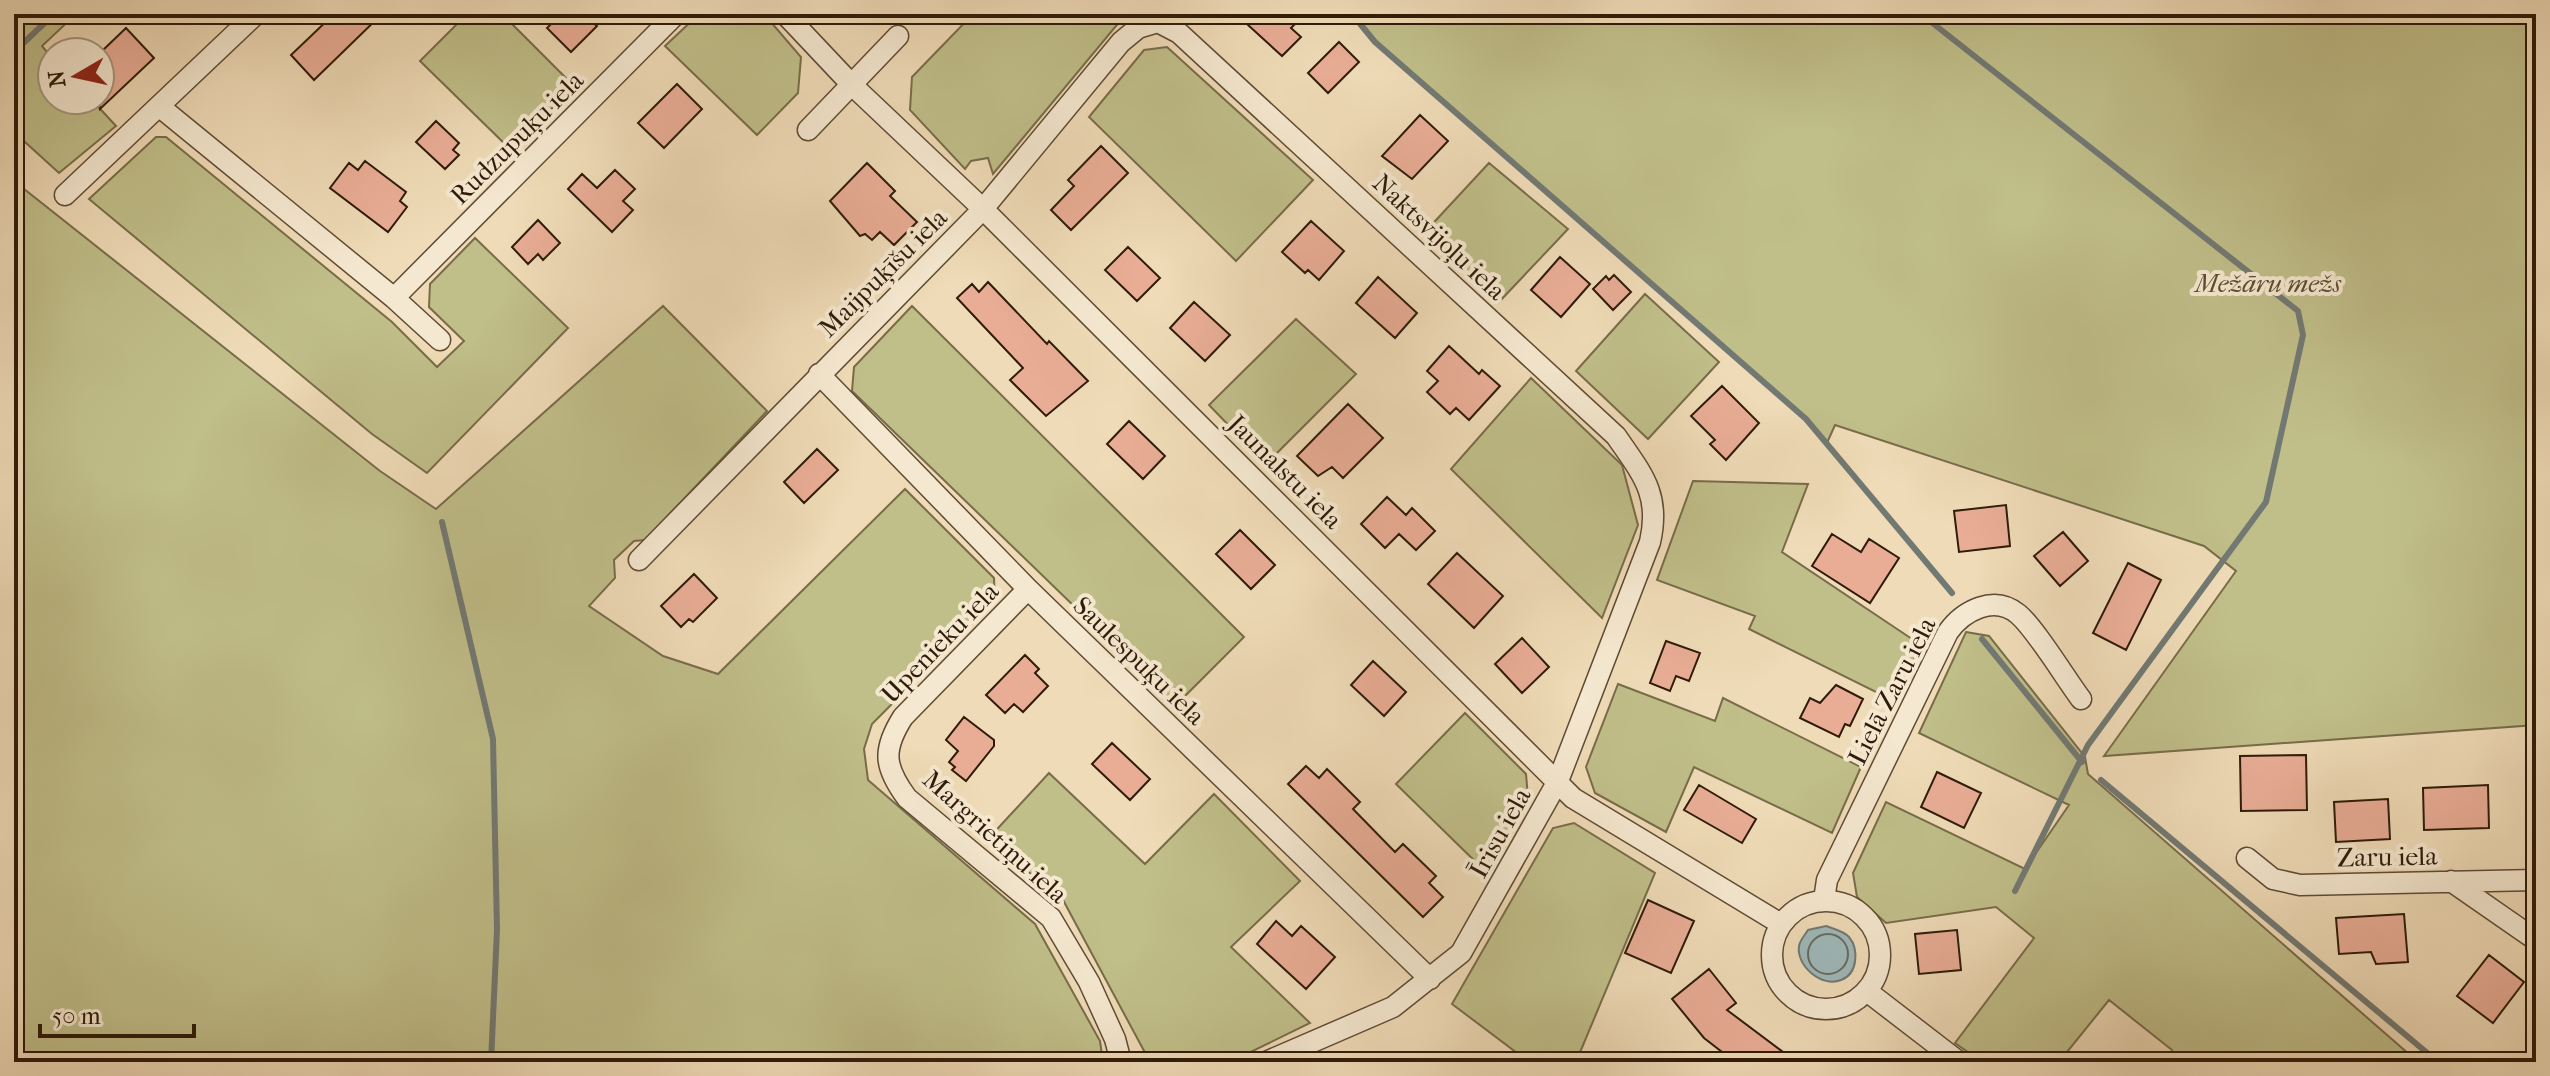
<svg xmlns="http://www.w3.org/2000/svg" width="2550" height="1076" font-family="'IM FELL French Canon',serif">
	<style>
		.green { fill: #c0be89; stroke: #786c49; stroke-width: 2 }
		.water { fill: #9eb8b9; stroke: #727973; stroke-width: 2 }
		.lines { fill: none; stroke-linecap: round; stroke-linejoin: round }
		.shore { stroke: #666a61; stroke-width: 2 }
		.stream { stroke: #727973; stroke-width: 6 }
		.building { fill: #e9ad96; stroke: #2f1b09; stroke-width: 2 }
		.street-casing { stroke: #5f4b34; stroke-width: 23 }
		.street { stroke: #f5e8d0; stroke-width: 20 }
		.labels { text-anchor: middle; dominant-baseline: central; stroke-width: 8; stroke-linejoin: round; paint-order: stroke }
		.street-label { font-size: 26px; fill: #2f1b09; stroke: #f5e8d0 }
		.park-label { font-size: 26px; font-style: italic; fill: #5a4c2f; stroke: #f5e8d0 }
	</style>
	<rect width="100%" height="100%" fill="#efdbb7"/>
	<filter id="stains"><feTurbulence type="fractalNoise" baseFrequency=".0025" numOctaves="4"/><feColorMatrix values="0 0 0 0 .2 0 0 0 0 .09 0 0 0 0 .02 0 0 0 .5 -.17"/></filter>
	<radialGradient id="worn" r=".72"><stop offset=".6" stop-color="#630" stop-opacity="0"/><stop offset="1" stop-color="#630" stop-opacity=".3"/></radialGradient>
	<!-- green -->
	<path class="green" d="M31,14H76L42,46L52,58V100H92L116,126L59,173L14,132V30Z
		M467,14H502L574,86L511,150L420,61Z
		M699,14H764L801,57L798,93L757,135L665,46Z
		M973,14H1120L1121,20L993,174L988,158L971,161L965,169L910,110L912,77Z
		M1352,14H2536V725L2104,756L2236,571L2204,546L1835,425L1827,443L1806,419L1375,42Z
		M1167,47L1313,180L1236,261L1089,117L1144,50Z
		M156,137H166L392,322L437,367L464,341L429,307L430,284L475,238L568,328L427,473L372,434L89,199Z
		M1489,163L1568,229L1499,302L1424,233Z
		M14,181L380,471L436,509L663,306L767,411L645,540L634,541L614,560L615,578L589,606L663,656L718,674L905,489L994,578L995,600L872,724L864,749L868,780L1035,924L1100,1041L1103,1062H14Z
		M1645,294L1719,362L1648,439L1576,371Z
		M912,306L1244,637L1176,705L852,391L854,367Z
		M1296,319L1356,374L1266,464L1209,405Z
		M1531,378L1622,465L1638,525L1602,618L1451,469Z
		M1693,481L1808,484L1782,552L1921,645L1894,701L1749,629L1755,616L1657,580Z
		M1966,632L1989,636L2085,757L2088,774L2418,1062H2168L2172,1050L2109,1000L2059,1062H1982L1955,1043L2034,938L1996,907L1886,923L1857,897L1853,873L1886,802L2025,869L2069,805L1919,733Z
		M1618,684L1715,721L1723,698L1861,767L1832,833L1694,767L1666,832L1595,793L1586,767Z
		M1465,713L1526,774L1528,797L1487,873L1396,784Z
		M1049,773L1145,864L1214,794L1300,881L1231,947L1310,1023L1230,1062H1150L1063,900L988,839Z
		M1574,823L1655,873L1576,1062H1529L1452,1004L1553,828Z"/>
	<!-- water -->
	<path class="water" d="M1826,926C1834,929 1844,931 1849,937C1859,949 1858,974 1841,980C1822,988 1796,966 1799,946C1800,940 1805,935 1808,930Z"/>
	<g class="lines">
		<!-- shore -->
		<path class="shore" d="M1808 954a20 20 0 1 1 40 0a20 20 0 1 1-40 0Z"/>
		<!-- stream -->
		<path class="stream" d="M1352,14L1375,42L1806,419L1952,593
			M1921,14L2298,311L2303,335L2266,502L2088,745L2015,891
			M14,52L54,14
			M442,522L493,739L497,930L491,1062
			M1982,639L2082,762
			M2101,780L2438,1062"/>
	</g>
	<!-- building -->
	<path class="building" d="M334,14H382L314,80L291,55Z
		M561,14H602L593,23L597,26L571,52L547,28Z
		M1236,14H1289L1297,22L1291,28L1301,37L1282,56Z
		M126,28L154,58L100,109V53Z
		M1339,42L1359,62L1328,93L1308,73Z
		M677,84L702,109L664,148L638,123Z
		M1420,115L1448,141L1412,179L1382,156Z
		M436,121L459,143L453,150L459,155L445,169L416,142Z
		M1101,146L1128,173L1071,230L1051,210L1074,186L1068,180Z
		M365,161L406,192L400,201L407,207L388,232L330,188L349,163L358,170Z
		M867,163L895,191L890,196L917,222L894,245L880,232L872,240L865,234L860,236L830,201Z
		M615,170L635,189L623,201L633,210L612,232L568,189L582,174L597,188Z
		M538,220L560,243L543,260L538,254L528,264L512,247Z
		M1311,221L1344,251L1319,280L1308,270L1305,273L1282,252Z
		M1128,247L1160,278L1137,301L1105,270Z
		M1560,257L1590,284L1561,317L1531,290Z
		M1614,275L1631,292L1613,310L1593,289L1606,276L1609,280Z
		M1378,277L1417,313L1395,338L1356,303Z
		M988,282L1047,344L1049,341L1088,381L1046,416L1010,380L1023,368L957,298L972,284L979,292Z
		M1194,302L1230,335L1205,361L1170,328Z
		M1449,346L1479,374L1482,370L1500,386L1469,420L1456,408L1450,414L1427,392L1438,381L1427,371Z
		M1722,386L1759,423L1726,460L1710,444L1715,440L1691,416Z
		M1348,404L1383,438L1343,478L1332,467L1318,476L1297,456Z
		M1129,421L1165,456L1143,479L1107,444Z
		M817,449L838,470L804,503L784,482Z
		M1387,497L1406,515L1412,508L1435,531L1416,550L1399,534L1385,548L1361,524Z
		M2006,505L2010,546L1959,552L1954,511Z
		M1240,530L1275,565L1251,589L1216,554Z
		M2063,532L2088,561L2060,586L2034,556Z
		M1832,534L1861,552L1869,539L1899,558L1870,603L1812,566Z
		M1457,553L1503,596L1474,628L1428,584Z
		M2128,563L2161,580L2126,650L2093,633Z
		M694,574L717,598L693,622L689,619L681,627L661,606Z
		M1522,638L1549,667L1522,693L1495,664Z
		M1666,641L1700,653L1689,681L1676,676L1670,691L1650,683Z
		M1025,655L1039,669L1035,673L1048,686L1023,712L1014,704L1005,713L986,695Z
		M1373,661L1406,692L1384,716L1351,685Z
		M1836,685L1863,699L1850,726L1845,724L1839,737L1800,718L1810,698L1820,703Z
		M964,717L994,740V746L966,781L952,770L955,767L949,762L958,751L946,740Z
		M1112,743L1150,779L1130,800L1092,764Z
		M2306,755L2307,810L2241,811L2240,756Z
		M1306,766L1319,778L1327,769L1360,802L1353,809L1395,852L1403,844L1436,876L1429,883L1443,897L1423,917L1288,784Z
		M1937,772L1981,793L1964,828L1921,807Z
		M1699,785L1756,819L1742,843L1684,810Z
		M2488,785L2489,828L2424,830L2423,788Z
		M2388,799L2390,839L2336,842L2334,802Z
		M1648,900L1694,921L1671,973L1625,953Z
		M2404,914L2408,962L2376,964L2371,952L2339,954L2336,918Z
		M1276,921L1292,936L1301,926L1335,957L1306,989L1257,944Z
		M1957,930L1961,970L1919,974L1915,934Z
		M2489,955L2524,982L2493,1023L2457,996Z
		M1709,969L1736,1003L1727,1010L1783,1052L1775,1062H1735L1704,1038L1672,999Z"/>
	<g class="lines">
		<!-- street casing -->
		<g class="street-casing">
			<path id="street" d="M785,14L852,85L983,209L1573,798L1781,924
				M1153,14L1158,22L1179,33L1616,436C1642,474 1661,494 1650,542L1558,781L1461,953L1393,1007L1266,1062
				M160,107L394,298L676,14
				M808,130L898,36
				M65,195L256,14
				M394,298L440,340
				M819,374L1028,589L1430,979
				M639,560L983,209L1121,42L1138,28L1158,22
				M1028,589L903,717C882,750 884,767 907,798L1051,918L1089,982L1115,1039L1121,1062
				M2247,858L2273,879L2300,885L2536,880
				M2451,881L2536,940
				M1824,900L1827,880L1948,632C1963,611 1994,594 2018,614C2035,628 2066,679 2081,699
				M1772 955a54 54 0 1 1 108 0a54 54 0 1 1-108 0Z
				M1868,992L1959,1062"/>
		</g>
		<!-- street -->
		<use href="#street" class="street"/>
	</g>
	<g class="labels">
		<!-- street labels -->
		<g class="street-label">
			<text transform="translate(517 138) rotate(-45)">Rudzupuķu iela</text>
			<text transform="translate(1439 237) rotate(43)">Naktsvijoļu iela</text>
			<text transform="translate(883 273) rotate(-45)">Maijpuķīšu iela</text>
			<text transform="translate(1285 472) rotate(45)">Jaunalstu iela</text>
			<text transform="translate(940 643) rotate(-46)">Upenieku iela</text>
			<text transform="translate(1139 661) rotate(44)">Saulespuķu iela</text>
			<text transform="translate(1892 691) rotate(-63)">Lielā Zaru iela</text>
			<text transform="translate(1500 833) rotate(-61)">Īrisu iela</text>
			<text transform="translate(995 837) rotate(42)">Margrietiņu iela</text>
			<text transform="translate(2387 857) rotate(-1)">Zaru iela</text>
		</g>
		<!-- park labels -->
		<g class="park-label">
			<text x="2268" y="283">Mežāru mežs</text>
		</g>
	</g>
	<!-- margin -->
	<rect width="2550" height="1076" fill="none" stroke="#efdbb7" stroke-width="48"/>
	<rect x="16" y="16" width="2518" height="1044" fill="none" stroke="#2f1b09" stroke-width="4"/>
	<rect x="24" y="24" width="2502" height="1028" fill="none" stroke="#2f1b09" stroke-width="2"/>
	<!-- north arrow -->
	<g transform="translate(76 76) rotate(261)"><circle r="38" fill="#f5e8d0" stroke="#a69680" stroke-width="2"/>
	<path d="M0-6L14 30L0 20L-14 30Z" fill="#8f2418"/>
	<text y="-12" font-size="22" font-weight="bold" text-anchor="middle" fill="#2f1b09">N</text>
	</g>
	<!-- scale -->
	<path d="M40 1024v12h154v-12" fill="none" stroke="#2f1b09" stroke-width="4"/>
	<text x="52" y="1024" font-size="24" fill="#2f1b09" stroke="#f5e8d0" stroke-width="6" paint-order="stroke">50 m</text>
	<rect width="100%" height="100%" filter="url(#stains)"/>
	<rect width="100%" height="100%" fill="url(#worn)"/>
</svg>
